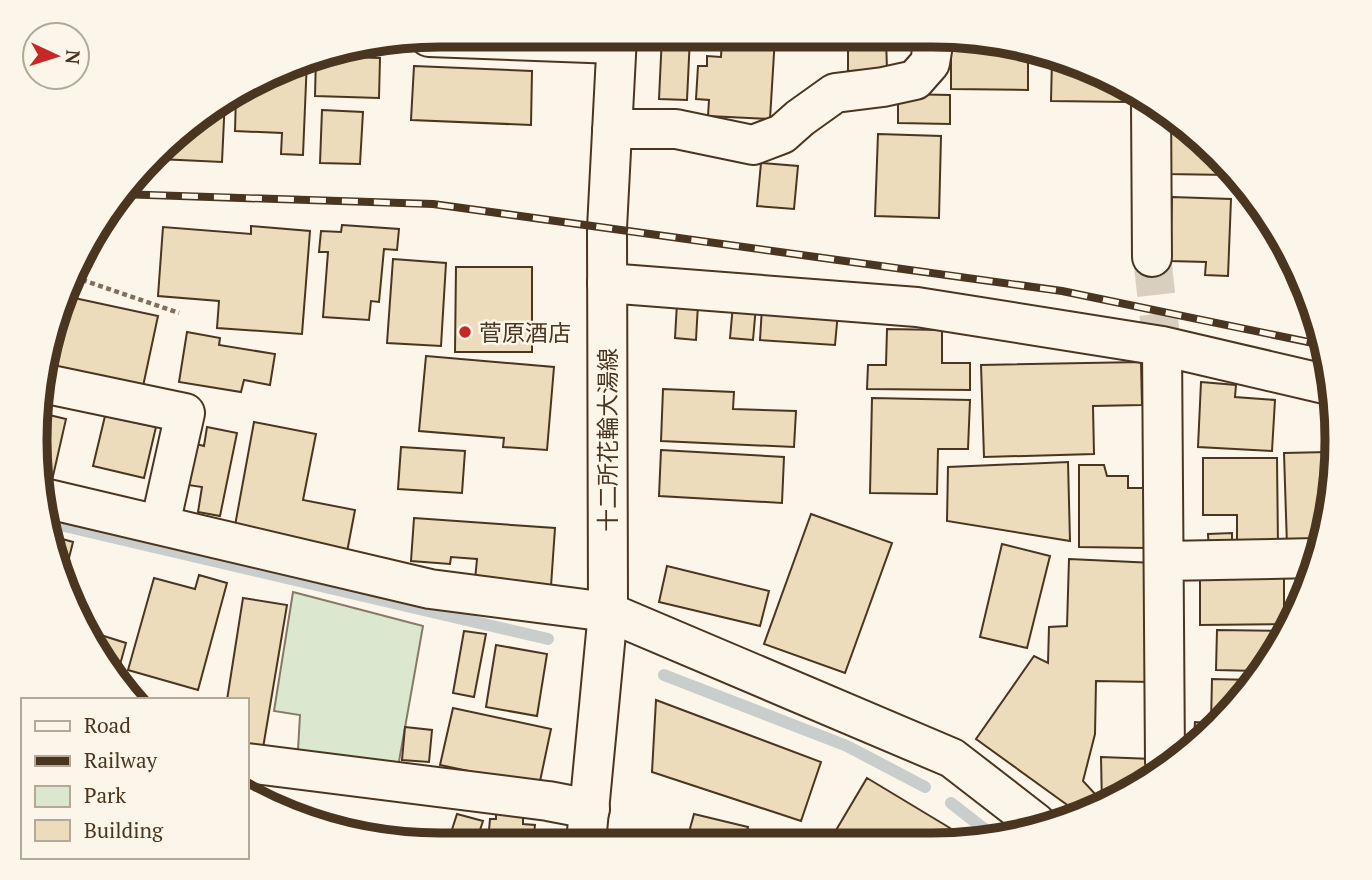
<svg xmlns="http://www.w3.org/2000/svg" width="1372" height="880" font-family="'PT Serif','Noto Sans JP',serif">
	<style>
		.green { fill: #dce7d0; stroke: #887966; stroke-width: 2 }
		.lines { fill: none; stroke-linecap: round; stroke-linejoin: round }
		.stream { stroke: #c9cecd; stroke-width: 12 }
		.building { fill: #ecdcbc; stroke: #4a3520; stroke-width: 2 }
		.street-tunnel { stroke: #d8cfc1; stroke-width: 38; stroke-dasharray: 38 19; stroke-linecap: butt }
		.street-casing { stroke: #4a3520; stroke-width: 42 }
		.secondary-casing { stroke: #4a3520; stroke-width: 42 }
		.primary-casing { stroke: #4a3520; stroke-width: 42 }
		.path { stroke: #7f6f5c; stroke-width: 4.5; stroke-dasharray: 5 3.5; stroke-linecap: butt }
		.street { stroke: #fbf6e9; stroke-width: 38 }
		.secondary { stroke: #fbf6e9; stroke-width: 38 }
		.primary { stroke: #fbf6e9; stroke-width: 38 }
		.rail-casing { stroke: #4a3520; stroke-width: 8 }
		.rail { stroke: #fbf6e9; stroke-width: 5; stroke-dasharray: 16; stroke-linecap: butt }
		.poi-dot { fill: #c62828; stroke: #fbf6e9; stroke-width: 2.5 }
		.labels { text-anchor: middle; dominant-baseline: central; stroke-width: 5; stroke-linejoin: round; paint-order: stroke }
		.poi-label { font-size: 23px; fill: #4a3520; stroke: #fbf6e9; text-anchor: start }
		.street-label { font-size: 23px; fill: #4a3520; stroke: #fbf6e9 }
		.rim { fill: none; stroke: #4a3520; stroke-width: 9 }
	</style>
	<rect width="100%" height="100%" fill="#fbf6e9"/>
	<!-- green -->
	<path class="green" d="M293,592L423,626L398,767L298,750L300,715L274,711Z"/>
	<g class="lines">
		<!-- stream -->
		<path class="stream" d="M47,522L548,639
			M664,675L847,746L925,787
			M951,803L992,835"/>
	</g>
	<!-- building -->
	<path class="building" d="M662,36L690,37L687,100L659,99Z
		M722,37H775L770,119L708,116L709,100L696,99L698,66H707V56L721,57Z
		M848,38H886L887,70L848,71Z
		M951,38L985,39L1016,48V50L1028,52V90L951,89Z
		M316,56L380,58L379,98L315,96Z
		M305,59H307L303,155L281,154L282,133L235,131L236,94L257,95V82Z
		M1052,59L1111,77L1128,88V102L1051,101Z
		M414,66L532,71L531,125L411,120Z
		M898,94L950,95V124L898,123Z
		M225,98L222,162L159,159L160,155L215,103Z
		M322,110L363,112L360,164L320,163Z
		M1168,117H1172L1199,135L1229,175L1166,174Z
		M878,134L941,136L939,218L875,216Z
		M761,163L798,166L794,209L757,206Z
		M1172,197L1231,199L1228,276L1205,275L1206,262L1170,261Z
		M342,225L399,229L397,250L384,249L379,302L371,301L369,320L323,317L328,252H319L321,231L341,232Z
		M251,226L310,231L302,334L217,328L219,301L158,296L163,227L251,234Z
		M393,259L446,263L441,346L387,343Z
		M456,267H532V352H455Z
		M65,296L158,316L142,391L49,371Z
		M677,303L698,304L696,340L675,338Z
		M733,305L756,306L753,340L730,338Z
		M762,307L838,312L835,345L760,340Z
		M887,329L942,330V363H970V390L867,389L868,365H886Z
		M187,332L220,338L219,345L275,354L270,385L244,380L241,392L179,382Z
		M426,356L554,367L547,450L503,447L504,438L419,431Z
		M1141,362L1142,405L1093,406L1094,454L984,457L981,365Z
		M1201,382L1236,385L1235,397L1275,400L1272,451L1198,447Z
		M663,389L734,392L733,409L796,411L794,447L661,441Z
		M39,396L48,398L45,414L66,419L51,485L43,484L36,414Z
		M872,398L970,400L968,449H938L937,494L870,493Z
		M105,416L156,427L144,478L93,466Z
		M254,422L316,434L303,500L355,510L347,552L234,531Z
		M207,427L237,433L220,516L198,512L202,487L188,485L196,444L204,446Z
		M401,447L465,451L462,493L398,489Z
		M661,450L784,457L782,503L659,496Z
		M1328,452L1329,469L1319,545L1287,546L1284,453Z
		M1203,458H1277L1278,546H1237V515H1203Z
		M1068,462L1070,541L947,521L948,467Z
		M1079,465H1104L1107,476H1128V488H1146V548L1079,547Z
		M811,514L892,543L845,673L764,644Z
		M414,518L555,528L551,586L475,580L477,559L451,557L450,564L411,561Z
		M1232,533V553H1209L1208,534Z
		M48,535L73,542L64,578L49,544Z
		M1002,544L1050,556L1027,648L980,637Z
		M1069,559L1154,563L1151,682L1096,681L1095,734L1083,781L1097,796L1085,810L1077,812L976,739L1034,656L1048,663L1049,627L1067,626Z
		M667,566L769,591L760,626L659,602Z
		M1284,573V624L1200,625V574Z
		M199,575L227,583L198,690L128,670L154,578L195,589Z
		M243,598L287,605L263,748L247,745V700H227Z
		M1217,630L1280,631L1257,671L1216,670Z
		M88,631L126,643L116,679L103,665Z
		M464,631L486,634L474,697L453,693Z
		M496,645L547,654L537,716L486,707Z
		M1212,679L1252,680L1237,707L1194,739L1195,722L1211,723Z
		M656,700L821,762L801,821L652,772Z
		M453,708L551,729L539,786L440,765Z
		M405,727L432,730L429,762L402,760Z
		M1101,757L1153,759V771L1111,803L1102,806Z
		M867,778L950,828L941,844L829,842Z
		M496,810L523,812V824L535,825L533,842L488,841L490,819H496Z
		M457,814L483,821L476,842H448Z
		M694,814L748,827L744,843H686Z"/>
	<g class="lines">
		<!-- street-tunnel -->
		<path class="street-tunnel" d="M1152,257L1162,346"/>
		<!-- street casing -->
		<g class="street-casing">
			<path id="street" d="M429,37L616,44
				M1151,103L1152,257
				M612,131L620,129H676L753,145L782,134L800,118L835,93L883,87L915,80L930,63L934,38
				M607,283L917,307L1162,346L1329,385
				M1162,346L1165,762
				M42,383L185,413L160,525
				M44,498L430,589L608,612
				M1164,561L1317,558
				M247,763L548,801L590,809"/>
		</g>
		<!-- secondary casing -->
		<g class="secondary-casing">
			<path id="secondary" d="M608,612L952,758L1036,823"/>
		</g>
		<!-- primary casing -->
		<g class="primary-casing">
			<path id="primary" d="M586,842L608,612L607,228L617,36"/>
		</g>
		<!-- path -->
		<path class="path" d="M74,277L179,313"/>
		<!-- street -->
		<use href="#street" class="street"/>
		<!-- secondary -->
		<use href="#secondary" class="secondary"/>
		<!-- primary -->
		<use href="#primary" class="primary"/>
		<!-- rail casing -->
		<g class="rail-casing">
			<path id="rail" d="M118,194L433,204L1062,291L1318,344"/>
		</g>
		<!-- rail -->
		<use href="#rail" class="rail"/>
	</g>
	<!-- markers -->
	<circle class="poi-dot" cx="465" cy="332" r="7"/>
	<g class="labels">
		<!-- poi labels -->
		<g class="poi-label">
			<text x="479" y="332">菅原酒店</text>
		</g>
		<!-- street labels -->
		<g class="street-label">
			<text transform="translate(607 440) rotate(-90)">十二所花輪大湯線</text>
		</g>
	</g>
	<!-- crop -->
	<path d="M0 0H1372V880H0ZM440 47H932A393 393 0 0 1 1325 440V440A393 393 0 0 1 932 833H440A393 393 0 0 1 47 440V440A393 393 0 0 1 440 47Z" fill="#fbf6e9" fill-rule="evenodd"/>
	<path class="rim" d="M440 47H932A393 393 0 0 1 1325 440V440A393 393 0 0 1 932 833H440A393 393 0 0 1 47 440V440A393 393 0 0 1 440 47Z"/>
	<!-- legend -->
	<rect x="21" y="698" width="228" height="161" fill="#fbf6e9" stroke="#b4a999" stroke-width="2"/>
	<rect x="35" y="721" width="35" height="10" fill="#fbf6e9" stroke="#b4a999" stroke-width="2"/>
	<text x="84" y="733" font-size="21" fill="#4a3520">Road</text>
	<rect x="35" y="756" width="35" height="10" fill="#4a3520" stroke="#b4a999" stroke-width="2"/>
	<text x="84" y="768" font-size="21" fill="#4a3520">Railway</text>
	<rect x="35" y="786" width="35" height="21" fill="#dce7d0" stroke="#b4a999" stroke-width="2"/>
	<text x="84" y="803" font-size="21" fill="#4a3520">Park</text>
	<rect x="35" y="820" width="35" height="21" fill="#ecdcbc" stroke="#b4a999" stroke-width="2"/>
	<text x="84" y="838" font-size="21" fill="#4a3520">Building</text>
	<!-- north arrow -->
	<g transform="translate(56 56) rotate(94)"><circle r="33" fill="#fbf6e9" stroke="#b4a999" stroke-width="2"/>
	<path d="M0-5L12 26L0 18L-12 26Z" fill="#c62828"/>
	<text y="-10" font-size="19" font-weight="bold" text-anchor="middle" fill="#4a3520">N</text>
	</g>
</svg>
